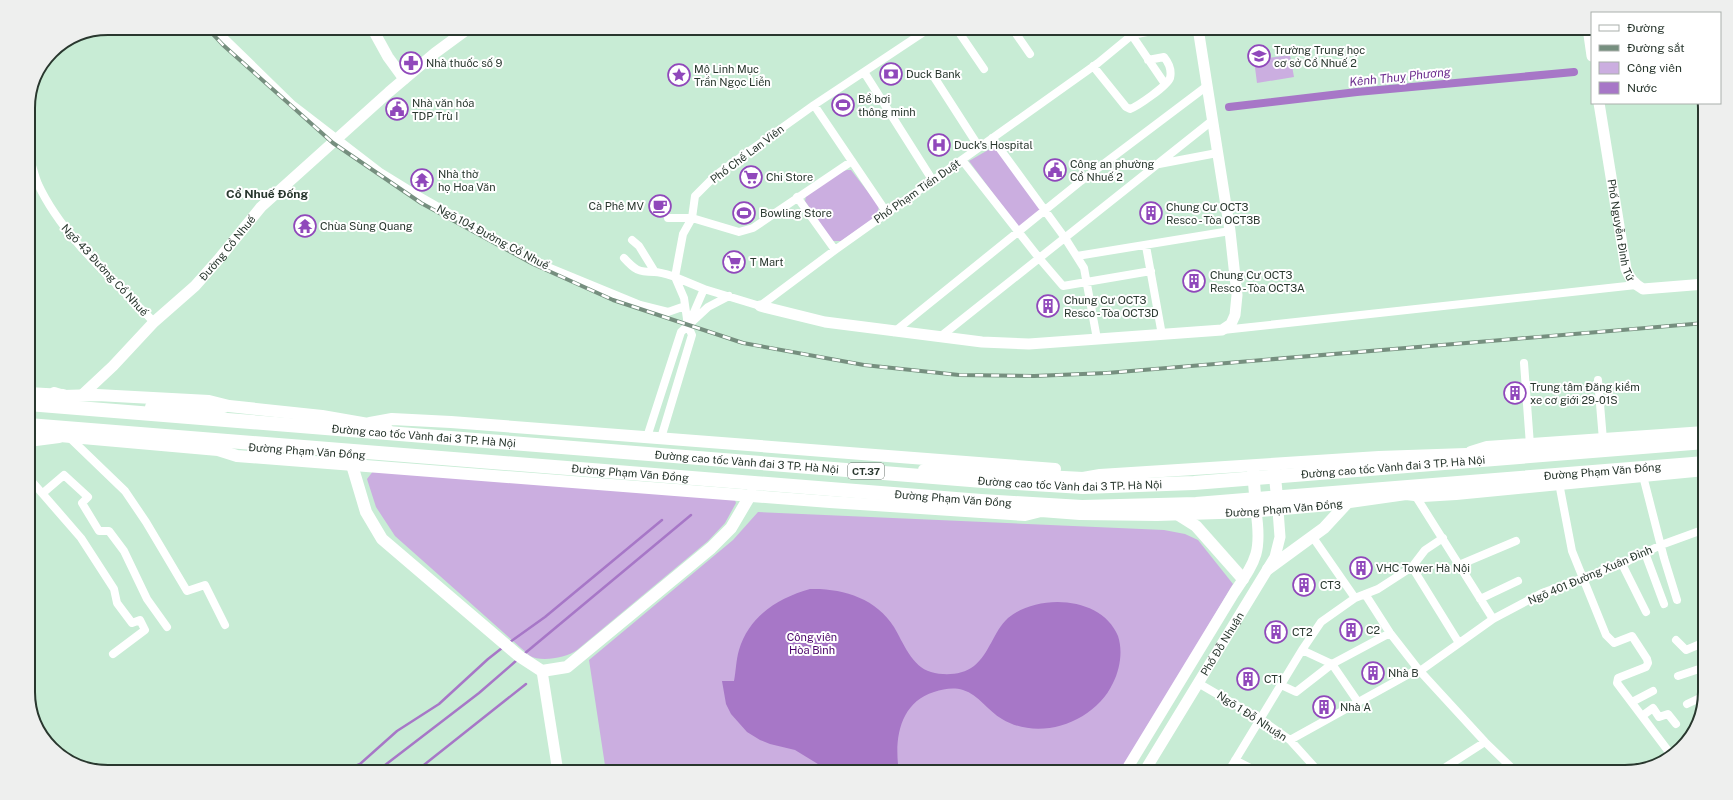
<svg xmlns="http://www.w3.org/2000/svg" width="1733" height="800" font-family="'Public Sans',sans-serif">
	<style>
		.green { fill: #cbaee0 }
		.water { fill: #a777c7 }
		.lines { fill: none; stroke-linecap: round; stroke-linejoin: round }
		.stream { stroke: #a777c7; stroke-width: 2.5 }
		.canal { stroke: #a777c7; stroke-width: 8 }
		.street { stroke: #fff; stroke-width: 8 }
		.secondary { stroke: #fff; stroke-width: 11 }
		.primary { stroke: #fff; stroke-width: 12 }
		.highway { stroke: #fff; stroke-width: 14 }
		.rail-casing { stroke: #768f7f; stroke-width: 4 }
		.rail { stroke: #fff; stroke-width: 2.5; stroke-dasharray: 8; stroke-linecap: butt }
		.labels { text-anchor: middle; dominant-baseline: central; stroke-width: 4; stroke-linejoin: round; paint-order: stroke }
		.shield { fill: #fff; stroke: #69736d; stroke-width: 1 }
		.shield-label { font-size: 10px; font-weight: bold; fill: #29372e }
		.poi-label { font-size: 11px; fill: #29372e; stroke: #fff; text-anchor: start }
		.street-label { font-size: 11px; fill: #29372e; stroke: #fff }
		.park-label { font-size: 11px; fill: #4a0269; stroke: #fff }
		.water-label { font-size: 12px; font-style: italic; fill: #6d308f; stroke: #fff }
		.neighbourhood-label { font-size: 12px; font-weight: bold; fill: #29372e; stroke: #fff }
		.rim { fill: none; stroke: #29372e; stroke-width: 2 }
	</style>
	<rect width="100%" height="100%" fill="#c8ecd5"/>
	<!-- green -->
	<path class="green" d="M1290,55L1294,77L1257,83L1254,60Z
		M995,146L1041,210L1019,228L969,161Z
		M847,170H851L879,206L877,216L841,241H832L805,201L806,196L840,172Z
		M374,470L735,500L736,503L725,523L708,541L577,650C566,658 541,662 530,656L395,536L376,507L367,479Z
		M758,512L1164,530L1185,534L1198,540L1233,584L1121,772H606L589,660L733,540Z"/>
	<!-- water -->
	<path class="water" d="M810,589C842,588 876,598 894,627C903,642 912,667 931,672C945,676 962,675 974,666C990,653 993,632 1008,618C1038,593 1102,596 1118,636C1123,651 1120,669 1113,683C1095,722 1040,742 1002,719C988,711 979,695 963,690C953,687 944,689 934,692C899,703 894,740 899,772H831L795,750L770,744L760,740L747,732L731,714L726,704L722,681H734C736,671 736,660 739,650C749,616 778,598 810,589Z"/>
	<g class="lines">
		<!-- stream -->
		<path class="stream" d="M510,642L545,617L662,520
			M524,654L691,515
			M341,772L360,764L397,731L439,704L488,659L502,648
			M376,772L479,693L517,660
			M415,772L526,684"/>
		<!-- canal -->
		<path class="canal" d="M1229,107L1357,92L1574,72"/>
		<!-- street -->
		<path class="street" d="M214,28L293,105L380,172L419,196L533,261L640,305L668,312L685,306
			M956,28L984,69
			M1012,28L1030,54
			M1127,28L1165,84
			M1093,66L1126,107L1130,109C1138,106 1167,86 1170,78C1172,70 1168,62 1164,57L1148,60
			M864,72L933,181
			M934,77L979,147
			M814,105L887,213
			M992,138L1065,238L1084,268L1097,339
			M28,151C31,162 34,174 38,184C62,236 114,281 154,322
			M962,160L1039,258L1063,286L1151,271
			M1159,164L1217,153
			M797,197L835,250
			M668,218H692L739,232L753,228L852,161
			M632,240L639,246L655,272
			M1146,246L1162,335
			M1077,256L1230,231
			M624,258C635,270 638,272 654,272C661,272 669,275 675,277L684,298L688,326L692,335L661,438
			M704,289L760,306L835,250L1098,63L1132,35L1167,28
			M688,326L704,289L675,277L683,234L692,218L695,196L709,182L720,172L814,105L930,28
			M1223,330L1636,285
			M894,332L1081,181L1207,86
			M940,337L1213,120
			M1524,363L1530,445
			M1598,380L1603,440
			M647,437L681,332L708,307L729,296
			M70,438L125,491L146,522L187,591L205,585L225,625
			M1643,476L1664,558L1677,600
			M28,477L81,538L114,589L117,603L132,623L140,620L145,630L113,654
			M1559,483L1572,551L1606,635L1614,643L1632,636L1647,659L1648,663L1646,667L1618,678L1617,683L1672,756
			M43,493L64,475L88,497L82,503L99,531H109L124,551L147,599L167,627
			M1415,495L1493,619
			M1312,536L1355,598
			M1645,553L1664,604
			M1622,564L1646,612
			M1459,565L1516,541
			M1412,567L1459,643
			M1365,594L1390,633L1418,669
			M1480,599L1518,581
			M1676,640L1686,650L1705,642
			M1302,650L1332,664L1358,702
			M1420,671L1493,619L1542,593L1622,564L1661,545L1705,529
			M1678,676L1705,667
			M1198,683L1260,719L1290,740L1319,772
			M1281,685L1296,692L1332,664L1390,633
			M1632,702L1653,691
			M1687,704L1704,696
			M1642,716L1653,708L1659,717L1668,714L1676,724
			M1290,740L1418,669L1485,742L1516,772
			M1235,760L1258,772
			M1228,772L1302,650L1321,622L1355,598L1378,589L1412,567L1425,550L1443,538
			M1438,772L1485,742"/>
		<!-- secondary -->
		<g class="secondary">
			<path d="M372,28L388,57L404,79"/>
			<path d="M1588,28L1592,56"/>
			<path id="s1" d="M1599,103L1626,269C1630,279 1634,284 1643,289L1705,284"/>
			<path d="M760,306L825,322L982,342L1029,344L1222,330L1231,324L1235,315L1237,295L1230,231L1198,28"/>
			<path id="s2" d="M82,395L113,366L154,322L195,286L218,260L261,207L389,92L435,53L469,28"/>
			<path d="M542,671L558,772"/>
			<path d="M1125,772L1234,593C1256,560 1262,553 1256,511"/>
			<path id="s3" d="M1144,772L1275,557L1280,537L1278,510"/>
		</g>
		<!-- primary -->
		<g class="primary">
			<path d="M54,393L63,396L97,395L209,401L229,406L322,416L368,424L387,429"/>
			<path d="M151,407L210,410L224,407"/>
			<path d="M370,423L392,419L451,422L1055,469"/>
			<path id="s4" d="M38,428L60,436L218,450L237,456L830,502L1025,515L1041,511L1080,514L1157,515L1250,512L1329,505L1406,494L1423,496L1456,494L1705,470"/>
			<path d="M28,441L59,437"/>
			<path d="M1471,452L1487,447L1705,432"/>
			<path d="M352,465L366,512L382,539L519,656L542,671L567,667L711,548L731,528L751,494"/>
			<path d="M1274,467L1278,507"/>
			<path d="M924,470L1083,478L1100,475L1379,457L1466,454L1484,456"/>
			<path d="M1253,470L1256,507"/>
			<path d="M1177,514L1196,526L1243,579"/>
			<path d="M1268,569L1324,528L1348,502"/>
		</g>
		<!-- highway -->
		<g class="highway">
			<path d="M28,394L63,396"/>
			<path id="s5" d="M28,404L983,481L1083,487L1194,483L1705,442"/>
			<path id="s6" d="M28,425L981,501L1082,507L1196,504L1705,463"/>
		</g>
		<!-- rail casing -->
		<g class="rail-casing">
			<path id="rail" d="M207,28L223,45L333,143L421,203L533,264L613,300L743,343L864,365L959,375L1034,376L1107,373L1705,323"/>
		</g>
		<!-- rail -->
		<use href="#rail" class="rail"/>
	</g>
	<!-- icons -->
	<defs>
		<g id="school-ring" transform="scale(1.15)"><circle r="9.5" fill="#fff" stroke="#9048bb" stroke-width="1.5"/><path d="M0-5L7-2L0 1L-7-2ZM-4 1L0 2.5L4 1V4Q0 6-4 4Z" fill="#9048bb"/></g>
		<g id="pharmacy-ring" transform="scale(1.15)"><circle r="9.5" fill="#fff" stroke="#9048bb" stroke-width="1.5"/><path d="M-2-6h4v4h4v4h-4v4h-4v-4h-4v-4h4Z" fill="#9048bb"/></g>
		<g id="bank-ring" transform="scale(1.15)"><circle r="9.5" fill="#fff" stroke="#9048bb" stroke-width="1.5"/><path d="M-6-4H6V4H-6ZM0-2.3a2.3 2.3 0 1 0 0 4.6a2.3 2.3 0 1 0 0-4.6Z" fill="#9048bb"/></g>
		<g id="sight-ring" transform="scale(1.15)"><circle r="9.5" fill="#fff" stroke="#9048bb" stroke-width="1.5"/><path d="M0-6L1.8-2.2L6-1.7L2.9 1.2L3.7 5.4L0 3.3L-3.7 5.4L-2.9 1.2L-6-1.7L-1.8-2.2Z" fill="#9048bb"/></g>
		<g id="stadium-ring" transform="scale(1.15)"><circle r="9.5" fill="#fff" stroke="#9048bb" stroke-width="1.5"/><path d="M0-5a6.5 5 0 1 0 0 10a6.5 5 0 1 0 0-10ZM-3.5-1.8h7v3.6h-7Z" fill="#9048bb"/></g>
		<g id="civic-ring" transform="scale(1.15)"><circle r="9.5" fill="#fff" stroke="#9048bb" stroke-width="1.5"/><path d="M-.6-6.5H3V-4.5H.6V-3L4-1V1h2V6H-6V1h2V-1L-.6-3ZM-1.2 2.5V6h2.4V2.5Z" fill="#9048bb"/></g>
		<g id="hospital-ring" transform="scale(1.15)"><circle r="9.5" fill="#fff" stroke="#9048bb" stroke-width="1.5"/><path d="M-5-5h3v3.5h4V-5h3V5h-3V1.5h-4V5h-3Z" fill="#9048bb"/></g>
		<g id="supermarket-ring" transform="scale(1.15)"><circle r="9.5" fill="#fff" stroke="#9048bb" stroke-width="1.5"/><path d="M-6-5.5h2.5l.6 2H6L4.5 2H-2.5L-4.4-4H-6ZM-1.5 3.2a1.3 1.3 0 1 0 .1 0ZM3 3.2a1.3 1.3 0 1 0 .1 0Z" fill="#9048bb"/></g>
		<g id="temple-ring" transform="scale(1.15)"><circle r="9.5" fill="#fff" stroke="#9048bb" stroke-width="1.5"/><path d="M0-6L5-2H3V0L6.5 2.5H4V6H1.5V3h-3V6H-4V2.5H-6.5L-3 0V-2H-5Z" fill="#9048bb"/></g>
		<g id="cafe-ring" transform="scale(1.15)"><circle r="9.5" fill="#fff" stroke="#9048bb" stroke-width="1.5"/><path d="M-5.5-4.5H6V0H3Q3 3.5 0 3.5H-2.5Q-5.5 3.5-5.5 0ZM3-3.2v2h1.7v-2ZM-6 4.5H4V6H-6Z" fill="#9048bb"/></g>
		<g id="building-ring" transform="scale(1.15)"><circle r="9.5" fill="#fff" stroke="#9048bb" stroke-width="1.5"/><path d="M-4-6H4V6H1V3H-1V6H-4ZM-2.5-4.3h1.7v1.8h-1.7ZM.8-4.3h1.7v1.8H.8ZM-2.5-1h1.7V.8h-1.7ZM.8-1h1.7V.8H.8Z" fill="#9048bb"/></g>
	</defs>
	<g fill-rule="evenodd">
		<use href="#school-ring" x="1259" y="56"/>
		<use href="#pharmacy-ring" x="411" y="63"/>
		<use href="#bank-ring" x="891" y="74"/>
		<use href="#sight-ring" x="679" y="75"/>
		<use href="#stadium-ring" x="843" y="105"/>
		<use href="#civic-ring" x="397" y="109"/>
		<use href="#hospital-ring" x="939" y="145"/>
		<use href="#civic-ring" x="1055" y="170"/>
		<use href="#supermarket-ring" x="751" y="177"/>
		<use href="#temple-ring" x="422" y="180"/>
		<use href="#cafe-ring" x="660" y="206"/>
		<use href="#stadium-ring" x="744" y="213"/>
		<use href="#building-ring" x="1151" y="213"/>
		<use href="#temple-ring" x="305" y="226"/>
		<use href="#supermarket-ring" x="734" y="262"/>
		<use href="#building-ring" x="1194" y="281"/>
		<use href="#building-ring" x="1048" y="306"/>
		<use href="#building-ring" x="1515" y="393"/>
		<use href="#building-ring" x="1361" y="568"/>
		<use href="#building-ring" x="1304" y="585"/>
		<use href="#building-ring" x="1351" y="630"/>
		<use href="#building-ring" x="1276" y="632"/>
		<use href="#building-ring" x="1373" y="673"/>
		<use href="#building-ring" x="1248" y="679"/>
		<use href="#building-ring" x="1324" y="707"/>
	</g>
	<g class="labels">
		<!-- shield labels -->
		<rect class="shield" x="848" y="463" width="36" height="16" rx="3"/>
		<g class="shield-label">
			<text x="866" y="471">CT.37</text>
		</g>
		<!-- poi labels -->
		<g class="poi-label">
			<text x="1274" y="50">Trường Trung học<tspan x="1274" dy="13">cơ sở Cổ Nhuế 2</tspan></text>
			<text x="426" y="63">Nhà thuốc số 9</text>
			<text x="694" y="69">Mộ Linh Mục<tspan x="694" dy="13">Trần Ngọc Liễn</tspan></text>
			<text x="906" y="74">Duck Bank</text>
			<text x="858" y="99">Bể bơi<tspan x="858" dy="13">thông minh</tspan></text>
			<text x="412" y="103">Nhà văn hóa<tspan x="412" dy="13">TDP Trù I</tspan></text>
			<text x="954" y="145">Duck's Hospital</text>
			<text x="1070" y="164">Công an phường<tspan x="1070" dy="13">Cổ Nhuế 2</tspan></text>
			<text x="438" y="174">Nhà thờ<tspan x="438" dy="13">họ Hoa Văn</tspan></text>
			<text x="766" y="177">Chi Store</text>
			<text x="644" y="206" text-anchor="end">Cà Phê MV</text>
			<text x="1166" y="207">Chung Cư OCT3<tspan x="1166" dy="13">Resco - Tòa OCT3B</tspan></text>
			<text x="760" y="213">Bowling Store</text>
			<text x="320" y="226">Chùa Sùng Quang</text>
			<text x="750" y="262">T Mart</text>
			<text x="1210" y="275">Chung Cư OCT3<tspan x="1210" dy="13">Resco - Tòa OCT3A</tspan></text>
			<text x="1064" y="300">Chung Cư OCT3<tspan x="1064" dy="13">Resco - Tòa OCT3D</tspan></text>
			<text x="1530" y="387">Trung tâm Đăng kiểm<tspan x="1530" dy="13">xe cơ giới 29-01S</tspan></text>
			<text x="1376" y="568">VHC Tower Hà Nội</text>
			<text x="1320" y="585">CT3</text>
			<text x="1366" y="630">C2</text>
			<text x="1292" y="632">CT2</text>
			<text x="1388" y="673">Nhà B</text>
			<text x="1264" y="679">CT1</text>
			<text x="1340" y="707">Nhà A</text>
		</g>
		<!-- street labels -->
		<g class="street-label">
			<text transform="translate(747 154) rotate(-37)">Phố Chế Lan Viên</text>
			<text transform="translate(917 191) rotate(-35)">Phố Phạm Tiến Duật</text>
			<text stroke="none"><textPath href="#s1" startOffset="129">Phố Nguyễn Đình Tứ</textPath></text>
			<text transform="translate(493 237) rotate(28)">Ngõ 104 Đường Cổ Nhuế</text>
			<text stroke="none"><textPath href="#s2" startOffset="207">Đường Cổ Nhuế</textPath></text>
			<text transform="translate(105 270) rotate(47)">Ngõ 43 Đường Cổ Nhuế</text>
			<text stroke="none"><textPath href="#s5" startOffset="397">Đường cao tốc Vành đai 3 TP. Hà Nội</textPath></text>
			<text transform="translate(307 451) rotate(4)">Đường Phạm Văn Đồng</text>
			<text stroke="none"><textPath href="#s5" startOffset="721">Đường cao tốc Vành đai 3 TP. Hà Nội</textPath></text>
			<text stroke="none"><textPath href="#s5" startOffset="1369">Đường cao tốc Vành đai 3 TP. Hà Nội</textPath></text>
			<text stroke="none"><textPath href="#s6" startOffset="604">Đường Phạm Văn Đồng</textPath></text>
			<text stroke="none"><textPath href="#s6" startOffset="1579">Đường Phạm Văn Đồng</textPath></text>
			<text stroke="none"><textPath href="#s5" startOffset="1045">Đường cao tốc Vành đai 3 TP. Hà Nội</textPath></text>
			<text stroke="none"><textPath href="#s6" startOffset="928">Đường Phạm Văn Đồng</textPath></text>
			<text stroke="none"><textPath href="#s4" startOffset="1252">Đường Phạm Văn Đồng</textPath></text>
			<text transform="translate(1590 575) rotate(-23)">Ngõ 401 Đường Xuân Đỉnh</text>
			<text stroke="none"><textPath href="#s3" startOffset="150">Phố Đỗ Nhuận</textPath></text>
			<text transform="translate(1252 716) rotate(33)">Ngõ 1 Đỗ Nhuận</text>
		</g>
		<!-- park labels -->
		<g class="park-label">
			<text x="812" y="637">Công viên<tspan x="812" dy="13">Hòa Bình</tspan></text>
		</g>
		<!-- water labels -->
		<g class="water-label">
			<text transform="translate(1400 77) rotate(-6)">Kênh Thuỵ Phương</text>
		</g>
		<!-- neighbourhood labels -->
		<g class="neighbourhood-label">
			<text x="267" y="194">Cổ Nhuế Đống</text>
		</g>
	</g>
	<!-- crop -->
	<path d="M0 0H1733V800H0ZM108 35H1625A73 73 0 0 1 1698 108V692A73 73 0 0 1 1625 765H108A73 73 0 0 1 35 692V108A73 73 0 0 1 108 35Z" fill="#eeefee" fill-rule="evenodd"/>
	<path class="rim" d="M108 35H1625A73 73 0 0 1 1698 108V692A73 73 0 0 1 1625 765H108A73 73 0 0 1 35 692V108A73 73 0 0 1 108 35Z"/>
	<!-- legend -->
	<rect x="1591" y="12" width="130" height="92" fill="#ffffff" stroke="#a9afab"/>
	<rect x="1599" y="25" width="20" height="6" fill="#ffffff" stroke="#a9afab"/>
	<text x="1627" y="32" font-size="12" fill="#29372e">Đường</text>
	<rect x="1599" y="45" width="20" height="6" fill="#768f7f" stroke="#a9afab"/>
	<text x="1627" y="52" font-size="12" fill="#29372e">Đường sắt</text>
	<rect x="1599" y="62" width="20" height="12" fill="#cbaee0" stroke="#a9afab"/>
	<text x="1627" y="72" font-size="12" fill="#29372e">Công viên</text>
	<rect x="1599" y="82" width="20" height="12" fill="#a777c7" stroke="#a9afab"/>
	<text x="1627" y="92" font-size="12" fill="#29372e">Nước</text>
</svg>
